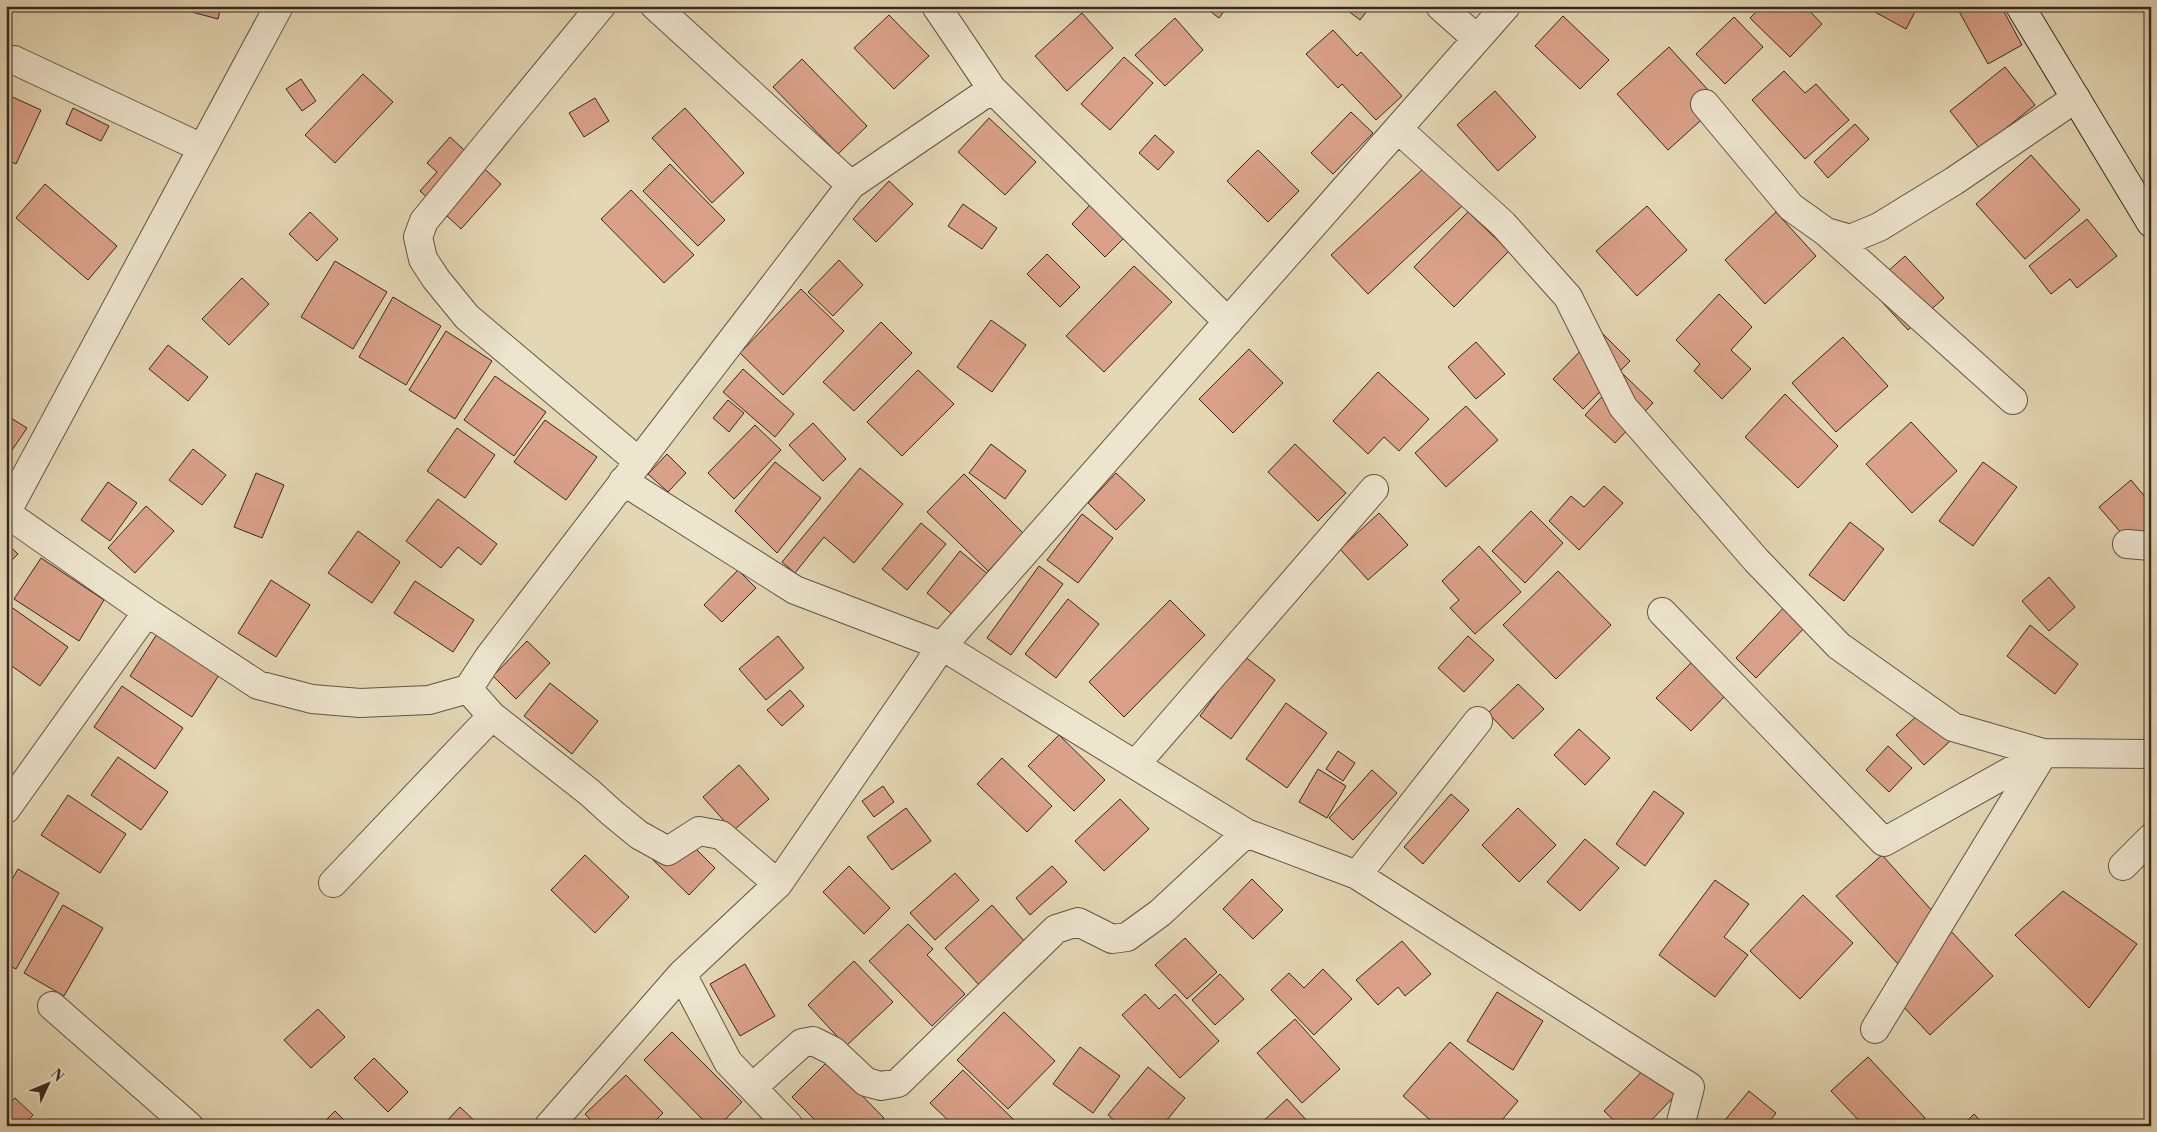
<svg xmlns="http://www.w3.org/2000/svg" width="2157" height="1132" font-family="'Libre Bodoni',serif">
	<style>
		.building { fill: #daa188; stroke: #372822 }
		.lines { fill: none; stroke-linecap: round; stroke-linejoin: round }
		.street-casing { stroke: #625446; stroke-width: 30 }
		.secondary-casing { stroke: #372822; stroke-width: 30 }
		.street { stroke: #ede5ce; stroke-width: 28 }
		.secondary { stroke: #ede5ce; stroke-width: 28 }
	</style>
	<rect width="100%" height="100%" fill="#e4d7b4"/>
	<filter id="stains"><feTurbulence type="fractalNoise" baseFrequency=".004" numOctaves="4"/><feColorMatrix values="0 0 0 0 .2 0 0 0 0 .09 0 0 0 0 .02 0 0 0 .5 -.17"/></filter>
	<radialGradient id="worn" r=".72"><stop offset=".6" stop-color="#630" stop-opacity="0"/><stop offset="1" stop-color="#630" stop-opacity=".3"/></radialGradient>
	<!-- building -->
	<path class="building" d="M169,6H221L218,19Z
		M1203,6H1228L1219,18Z
		M1342,6H1371L1360,20Z
		M1762,6H1805L1822,24L1790,57L1750,18Z
		M1864,6H1918L1906,29Z
		M1956,6H2001L2022,45L1988,64Z
		M1082,13L1113,48L1067,91L1035,56Z
		M889,15L929,56L894,89L854,48Z
		M1563,16L1609,60L1580,89L1535,46Z
		M1734,17L1763,47L1725,84L1696,54Z
		M1175,18L1203,50L1165,86L1135,55Z
		M1333,30L1357,56L1361,52L1402,96L1376,120L1342,84L1338,88L1306,54Z
		M1669,47L1720,103L1668,150L1617,94Z
		M1124,57L1153,83L1110,130L1081,104Z
		M802,59L867,126L838,154L773,87Z
		M2005,67L2035,105L1980,149L1950,111Z
		M1784,71L1805,93L1816,84L1849,120L1805,159L1752,100Z
		M363,74L393,102L335,163L305,135Z
		M301,79L316,101L302,111L286,89Z
		M1495,91L1536,137L1498,171L1457,125Z
		M6,94L41,110L16,164L6,159Z
		M595,98L609,121L584,137L569,113Z
		M73,108L109,126L101,141L66,124Z
		M685,108L744,173L712,203L652,138Z
		M1351,112L1373,133L1333,174L1311,153Z
		M989,118L1036,162L1005,195L958,152Z
		M1855,124L1869,139L1828,178L1814,162Z
		M1155,135L1174,152L1158,170L1139,153Z
		M450,137L501,184L461,229L420,191L437,172L427,163Z
		M1258,150L1299,191L1268,222L1227,181Z
		M1439,154L1476,193L1368,294L1331,255Z
		M2031,155L2080,210L2025,259L1976,204Z
		M670,164L725,220L698,246L643,191Z
		M889,181L913,204L876,242L853,219Z
		M45,184L117,246L88,280L16,218Z
		M631,190L694,255L664,283L601,219Z
		M1104,190L1138,224L1105,257L1072,224Z
		M963,204L997,228L982,249L948,226Z
		M1647,206L1687,250L1637,296L1596,251Z
		M310,212L338,239L317,261L289,234Z
		M1468,212L1509,251L1454,307L1414,267Z
		M1776,212L1816,256L1765,304L1725,260Z
		M2087,219L2117,256L2077,288L2070,279L2051,294L2029,266Z
		M1047,254L1080,287L1060,307L1027,274Z
		M1905,256L1944,298L1908,330L1869,288Z
		M839,260L863,285L833,316L808,292Z
		M335,261L387,292L353,349L301,317Z
		M1134,266L1172,302L1104,372L1066,336Z
		M242,278L269,304L229,345L202,319Z
		M801,289L844,331L783,395L740,353Z
		M1719,294L1752,327L1731,350L1751,369L1722,399L1694,371L1700,364L1676,340Z
		M393,297L441,326L406,385L359,357Z
		M991,320L1026,345L992,392L957,367Z
		M881,322L912,353L854,411L823,382Z
		M446,331L492,361L455,419L409,390Z
		M1600,331L1630,361L1583,409L1553,379Z
		M1843,337L1888,386L1836,432L1792,383Z
		M1476,342L1505,374L1476,399L1448,367Z
		M168,345L208,377L188,401L149,369Z
		M1249,349L1283,383L1233,433L1199,399Z
		M743,369L794,414L775,437L723,392Z
		M918,370L954,404L902,456L867,422Z
		M1378,372L1429,419L1399,451L1384,437L1368,454L1333,421Z
		M1623,374L1653,403L1615,443L1585,415Z
		M495,376L546,412L514,456L464,420Z
		M1785,394L1838,446L1798,488L1745,437Z
		M728,400L744,413L729,432L713,418Z
		M1466,406L1498,440L1446,487L1415,453Z
		M6,415L27,428L6,459Z
		M545,420L597,457L566,500L514,462Z
		M1911,422L1957,471L1912,513L1866,464Z
		M813,423L846,459L823,481L789,445Z
		M755,425L781,450L734,499L708,473Z
		M457,428L495,455L465,498L427,471Z
		M991,444L1026,471L1005,499L969,473Z
		M1295,444L1346,493L1318,521L1268,472Z
		M193,449L226,475L202,505L169,480Z
		M667,454L686,473L668,492L648,474Z
		M775,462L821,498L777,553L735,511Z
		M1983,462L2017,487L1973,546L1939,521Z
		M860,468L903,504L854,563L824,537L795,573L782,562Z
		M256,473L284,485L262,538L234,527Z
		M1116,473L1145,500L1116,530L1088,503Z
		M964,474L1024,534L988,571L927,512Z
		M2131,480L2151,504V546L2140,555L2099,507Z
		M108,482L137,503L110,541L81,520Z
		M1604,486L1623,503L1579,550L1549,521L1571,496L1584,507Z
		M438,499L497,544L481,565L458,547L441,568L406,541Z
		M146,506L174,531L135,573L108,548Z
		M1531,511L1563,543L1525,583L1492,551Z
		M1379,513L1408,545L1368,580L1340,549Z
		M1082,514L1113,538L1078,583L1047,560Z
		M1850,522L1884,549L1844,601L1809,575Z
		M921,523L946,544L907,590L882,569Z
		M358,531L400,562L372,603L328,573Z
		M6,543L18,554L6,566Z
		M1479,546L1521,592L1475,634L1450,608L1459,600L1442,581Z
		M960,551L995,580L961,622L927,593Z
		M41,558L104,600L79,641L14,599Z
		M1039,566L1063,584L1011,655L987,638Z
		M738,570L756,588L722,622L704,605Z
		M1558,571L1611,625L1556,679L1503,625Z
		M2049,577L2075,607L2049,631L2022,601Z
		M271,580L310,605L276,657L238,633Z
		M415,581L474,620L453,652L394,613Z
		M1068,599L1099,624L1056,678L1025,654Z
		M1170,600L1205,635L1124,717L1089,682Z
		M1791,600L1812,620L1756,678L1736,658Z
		M7,604L68,647L40,686L6,662Z
		M2030,625L2078,664L2055,694L2007,656Z
		M157,634L219,675L192,717L130,676Z
		M778,636L804,668L766,700L739,669Z
		M1468,636L1494,660L1464,692L1438,668Z
		M527,641L550,663L516,699L493,676Z
		M1244,656L1275,680L1231,739L1200,716Z
		M1691,663L1725,696L1691,731L1656,698Z
		M550,683L598,721L572,754L524,716Z
		M1518,684L1544,709L1513,739L1488,713Z
		M122,686L183,728L155,769L94,727Z
		M790,690L804,706L782,726L767,710Z
		M1286,703L1327,733L1287,788L1246,759Z
		M1931,703L1959,733L1924,765L1896,735Z
		M1579,729L1610,758L1585,785L1554,755Z
		M1059,735L1105,780L1074,811L1028,766Z
		M1888,746L1912,768L1889,792L1866,770Z
		M1338,751L1355,763L1343,781L1326,769Z
		M118,757L168,792L141,830L91,795Z
		M1002,758L1052,806L1027,832L977,784Z
		M739,765L769,799L733,831L703,797Z
		M1318,769L1346,786L1327,818L1299,802Z
		M1372,770L1397,793L1353,840L1329,818Z
		M883,786L894,802L874,817L862,801Z
		M1654,791L1684,813L1645,866L1616,844Z
		M1451,794L1469,810L1423,864L1404,847Z
		M68,795L126,834L100,873L41,835Z
		M1120,799L1149,829L1104,871L1075,841Z
		M906,808L931,841L892,870L867,837Z
		M1518,808L1556,845L1519,882L1482,845Z
		M678,831L715,868L689,895L651,858Z
		M1585,839L1619,868L1580,911L1547,882Z
		M585,855L629,897L595,933L551,890Z
		M1882,855L1943,923L1898,964L1836,896Z
		M849,866L890,908L864,934L823,892Z
		M1052,866L1067,882L1030,915L1016,898Z
		M6,867L13,872L6,881Z
		M18,869L59,893L16,969L6,964V890Z
		M955,873L979,900L935,940L910,913Z
		M1252,879L1283,910L1253,939L1223,909Z
		M1715,880L1749,904L1724,937L1748,955L1715,997L1659,955Z
		M2063,891L2137,944L2089,1008L2015,935Z
		M1803,895L1853,943L1800,999L1750,951Z
		M63,905L103,928L64,996L24,973Z
		M992,905L1026,943L980,986L945,948Z
		M908,924L933,949L927,955L965,994L932,1026L869,961Z
		M1948,928L1993,976L1930,1035L1885,987Z
		M1185,938L1217,972L1187,999L1155,965Z
		M1402,941L1431,974L1405,996L1398,987L1378,1005L1356,980Z
		M854,961L893,1002L846,1046L808,1005Z
		M745,964L775,1016L740,1036L710,984Z
		M1323,969L1352,999L1314,1035L1271,990L1289,973L1304,988Z
		M1220,974L1244,999L1215,1025L1192,1000Z
		M1497,992L1543,1021L1513,1070L1467,1041Z
		M1145,994L1159,1009L1175,994L1219,1041L1180,1078L1122,1015Z
		M318,1009L345,1037L311,1068L284,1040Z
		M1004,1012L1055,1061L1008,1109L957,1060Z
		M1295,1019L1340,1069L1302,1103L1257,1053Z
		M672,1032L742,1102L719,1126H709L644,1060Z
		M1450,1042L1518,1101L1497,1126H1437L1403,1096Z
		M1080,1047L1120,1076L1093,1113L1053,1084Z
		M1868,1057L1925,1118L1917,1126H1864L1831,1091Z
		M374,1058L408,1092L388,1112L354,1078Z
		M1654,1059L1683,1087L1646,1126H1620L1604,1111Z
		M828,1061L884,1118L877,1126H821L792,1097Z
		M1148,1067L1185,1098L1162,1126H1121L1108,1115Z
		M963,1070L1017,1123L1014,1126H954L930,1103Z
		M626,1075L663,1113L650,1126H596L585,1114Z
		M1749,1091L1776,1113L1766,1126H1720Z
		M15,1098L33,1115L23,1126H6V1107Z
		M1287,1099L1310,1124L1308,1126H1258Z
		M460,1107L480,1126H442Z
		M335,1111L350,1126H320Z
		M1974,1114L1985,1126H1962Z"/>
	<g class="lines">
		<!-- street casing -->
		<g class="street-casing">
			<path id="street" d="M601,6L424,221L418,237L423,259L436,279L467,317L639,462
				M655,6L851,185
				M936,6L992,89L1228,322
				M1440,6L1477,39
				M14,60L202,148
				M1705,104L1791,207L1826,232L1850,239L1879,227L1954,181L2076,98
				M1398,129L1503,224L1568,297L1623,407L1756,560L1839,646L1953,727L2043,753L2151,754
				M1826,232L2013,400
				M623,481L795,590L942,646L1246,833L1357,875L1690,1087L1680,1126
				M6,513L147,612L258,685L312,699L360,703L429,700L468,689L489,657L851,185L992,89
				M6,513L279,6
				M2127,544L2151,546
				M1662,612L1884,842L2043,753
				M468,689L492,716L589,792L611,812L639,835L668,851L699,831L721,835L778,884
				M1136,764L1374,489
				M6,809L147,612
				M2123,866L2151,838
				M1357,875L1478,721
				M333,883L492,716
				M682,974L728,1062L789,1126
				M52,1006L189,1126
				M1875,1029L2043,754
				M753,1087L802,1043L813,1041L833,1051L866,1082L881,1086L898,1083L1056,929L1078,922L1112,939L1127,937L1160,913L1246,833
				M549,1126L682,974L778,884L942,646L1506,6"/>
		</g>
		<!-- secondary casing -->
		<g class="secondary-casing">
			<path id="secondary" d="M2020,6L2151,223"/>
		</g>
		<!-- street -->
		<use href="#street" class="street"/>
		<!-- secondary -->
		<use href="#secondary" class="secondary"/>
	</g>
	<!-- margin -->
	<rect width="2157" height="1132" fill="none" stroke="#e4d7b4" stroke-width="25"/>
	<rect x="8" y="8" width="2142" height="1117" fill="none" stroke="#372822" stroke-width="2.5"/>
	<rect x="12" y="12" width="2132" height="1107" fill="none" stroke="#372822"/>
	<!-- north arrow -->
	<g transform="translate(48 1084) rotate(46)" stroke="#ede5ce" stroke-width="4" paint-order="stroke">
	<path d="M0-4L9 19L0 12L-9 19Z" fill="#372822"/>
	<text y="-8" font-size="14" font-weight="bold" text-anchor="middle" fill="#372822">N</text>
	</g>
	<rect width="100%" height="100%" filter="url(#stains)"/>
	<rect width="100%" height="100%" fill="url(#worn)"/>
</svg>
